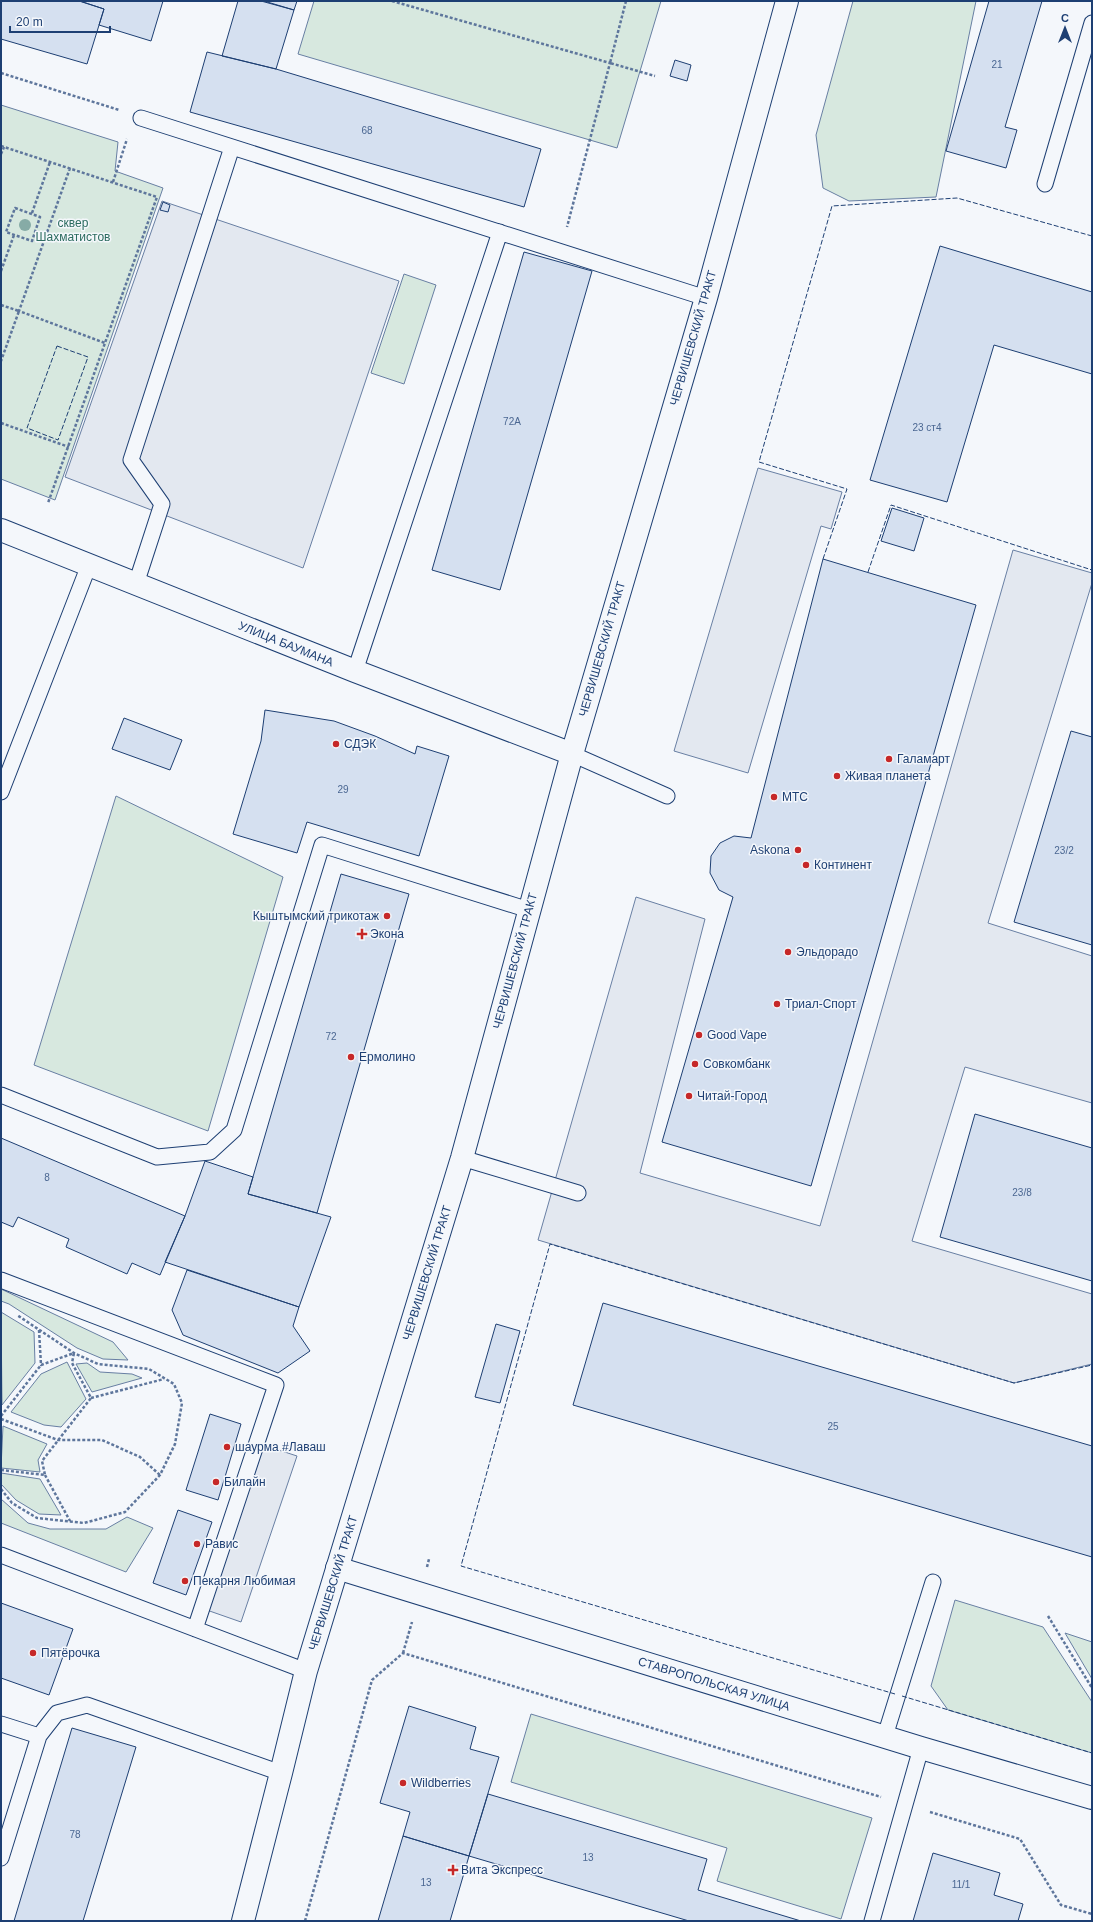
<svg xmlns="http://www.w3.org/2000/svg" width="1093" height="1922" font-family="Helvetica,sans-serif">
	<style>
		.green { fill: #d7e8df; stroke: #687fa3 }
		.parking { fill: #e3e8f0; stroke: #687fa3 }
		.building { fill: #d5e0f0; stroke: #1d3f73 }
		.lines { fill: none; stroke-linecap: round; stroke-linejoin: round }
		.service-casing { stroke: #1d3f73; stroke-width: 17 }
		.minor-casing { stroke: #1d3f73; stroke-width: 24 }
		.primary-casing { stroke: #1d3f73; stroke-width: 24 }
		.path { stroke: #5e769c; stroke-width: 2.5; stroke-dasharray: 3 2; stroke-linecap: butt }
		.service { stroke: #f4f7fb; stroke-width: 15 }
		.minor { stroke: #f4f7fb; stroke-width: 22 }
		.primary { stroke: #f4f7fb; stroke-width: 22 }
		.fence { stroke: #1d3f73; stroke-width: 1; stroke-dasharray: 5 2; stroke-linecap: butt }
		.tree { fill: #86aba6 }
		.poi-dot { fill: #c62828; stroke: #f4f7fb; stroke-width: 1.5 }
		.labels { text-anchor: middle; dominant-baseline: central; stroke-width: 3; stroke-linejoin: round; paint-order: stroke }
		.number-label { font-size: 10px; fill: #4b6792 }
		.park-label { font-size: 12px; fill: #2c6c60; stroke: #f4f7fb }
		.street-label { font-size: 12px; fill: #1d3f73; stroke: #f4f7fb }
		.poi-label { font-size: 12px; fill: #1d3f73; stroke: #f4f7fb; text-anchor: start }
	</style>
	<rect width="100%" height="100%" fill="#f4f7fb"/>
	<!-- green -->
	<path class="green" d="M314,1H661L617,148L298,54Z
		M853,1H976L936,197L849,201L823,188L816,135Z
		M1,105L118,142L115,171L163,188L55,500L1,479Z
		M404,274L436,285L404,384L371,373Z
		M116,796L283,877L208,1131L34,1065Z
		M1,1289L113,1342L128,1360L103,1359L77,1348L9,1304L1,1301Z
		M1,1312L34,1332L35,1363L2,1405Z
		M67,1362L86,1399L61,1427L44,1425L11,1412L41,1374Z
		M87,1363L100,1372L132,1374L142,1378L92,1392L76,1364Z
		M3,1426L47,1444L38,1460L40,1472L1,1468Z
		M1,1473L40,1479L61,1515L39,1514L16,1500L1,1484Z
		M1,1499L28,1523L50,1529H106L127,1517L153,1528L126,1572L1,1523Z
		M955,1600L1043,1627L1092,1702V1753L948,1710L931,1686Z
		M1065,1633L1092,1642V1679Z
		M531,1714L872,1818L841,1919L717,1881L727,1848L511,1782Z"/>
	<!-- parking -->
	<path class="parking" d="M162,201L399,281L303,568L65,477Z
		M758,468L842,492L831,529L821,526L748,773L674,751Z
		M1013,550L1092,573V583L988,923L1092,956V1103L965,1067L912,1241L1092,1294V1364L1014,1383L538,1240L636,897L705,919L640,1173L820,1226Z
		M257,1443L297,1456L241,1622L201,1608Z"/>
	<!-- building -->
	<path class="building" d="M1,1H79L104,9L87,64L1,39Z
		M80,1H163L151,41L99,25L104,9Z
		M238,1H264L294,10L276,69L222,56Z
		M261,1H297L294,10Z
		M989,1H1042L1005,127L1017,130L1006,168L946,151Z
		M207,52L276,69L541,149L524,207L190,112Z
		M675,60L691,65L687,81L670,76Z
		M163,202L170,205L168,212L160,210Z
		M940,246L1092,292V374L994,345L947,502L870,480Z
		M524,252L592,271L500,590L432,570Z
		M892,508L924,518L914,551L881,541Z
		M823,559L976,605L811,1186L662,1142L733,897L719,890L710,873L711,856L720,843L734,836L751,838Z
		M265,710L334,721L375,736L415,754L417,746L449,756L419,856L307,822L297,853L233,834L261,741Z
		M124,718L182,740L170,770L112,749Z
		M1071,731L1092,737V945L1014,922Z
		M341,874L409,894L317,1213L248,1194Z
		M975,1114L1092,1148V1281L940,1237Z
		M1,1138L185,1216L160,1275L132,1263L127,1274L66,1247L69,1239L18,1217L13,1227L1,1222Z
		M205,1161L253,1177L248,1194L331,1217L299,1307L165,1262L185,1216Z
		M187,1270L299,1307L293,1326L310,1351L278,1373L183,1335L172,1310Z
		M603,1303L1092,1446V1557L573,1405Z
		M496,1324L520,1331L500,1403L475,1397Z
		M210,1414L241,1424L218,1500L186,1490Z
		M178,1510L212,1522L186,1595L153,1583Z
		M1,1603L73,1629L49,1695L1,1678Z
		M409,1706L476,1727L470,1749L499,1757L469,1856L403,1836L410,1812L380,1803Z
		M72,1728L136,1747L83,1921H14Z
		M488,1794L707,1859L698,1890L801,1921H689L469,1856Z
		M403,1836L469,1856L450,1921H378Z
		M933,1853L1000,1873L994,1895L1023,1904L1018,1921H913Z"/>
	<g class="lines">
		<!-- service casing -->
		<g class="service-casing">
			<path id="service" d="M141,118L706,298
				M1045,184L1092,23
				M136,584L162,504L131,460L232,147
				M355,671L500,232
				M572,754L667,796
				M1,792L89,565
				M1,1095L157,1157L210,1152L234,1130L322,845L529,910
				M462,1158L578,1193
				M1,1280L276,1385L195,1629
				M1,1555L306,1671
				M1,1724L39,1736
				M885,1736L933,1582
				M1,1858L39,1736L57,1713L87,1705L281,1773
				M872,1921L921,1748"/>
		</g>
		<!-- minor casing -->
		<g class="minor-casing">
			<path id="minor" d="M1,530L355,671L572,754
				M337,1568L921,1748L1092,1798"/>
		</g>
		<!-- primary casing -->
		<g class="primary-casing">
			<path id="primary" d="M243,1921L281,1773L306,1671L462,1158L572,754L706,298L787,1"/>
		</g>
		<!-- path -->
		<path class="path" d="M392,1L610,63L567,227
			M626,1L610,63L655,76
			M1,73L119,110
			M1,146L157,197L48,503
			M1,154L4,147
			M70,168L19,311L105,343
			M113,182L127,139
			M15,208L40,217L32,241L6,232Z
			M32,213L50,162
			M1,271L14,235
			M1,305L19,311L1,361
			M1,423L69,447
			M39,1330L41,1365L74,1353
			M91,1398L164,1379
			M1,1416L41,1365
			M1,1419L58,1440H102L140,1457L160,1475
			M1,1470L45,1475L42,1461L91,1398L72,1363L74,1353
			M45,1475L70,1521
			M1,1489L12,1503L37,1518L84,1523L125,1512L160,1475L175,1444L182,1403L174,1384L149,1369L98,1364L74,1353L17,1315
			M427,1567L429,1559
			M1048,1616L1092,1688
			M403,1653L412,1622
			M930,1812L1020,1839L1061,1905L1092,1914
			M305,1921L372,1680L403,1653L881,1797"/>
		<!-- service -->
		<use href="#service" class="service"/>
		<!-- minor -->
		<use href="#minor" class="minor"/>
		<!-- primary -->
		<use href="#primary" class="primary"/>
		<!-- fence -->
		<path class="fence" d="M57,346L88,357L58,440L27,428Z
			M823,559L847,489L759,462L832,206L957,198L1092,236
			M868,572L891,505L1092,570
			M895,1694L461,1566L550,1244L1014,1383L1092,1365
			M902,1696L1092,1753"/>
	</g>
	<!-- trees -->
	<circle class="tree" cx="25" cy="225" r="6"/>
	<!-- markers -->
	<g class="poi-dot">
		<circle cx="336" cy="744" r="4"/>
		<circle cx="889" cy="759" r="4"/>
		<circle cx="837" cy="776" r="4"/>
		<circle cx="774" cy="797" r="4"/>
		<circle cx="798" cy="850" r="4"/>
		<circle cx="806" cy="865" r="4"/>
		<circle cx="387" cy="916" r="4"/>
		<path d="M360 928h4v4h4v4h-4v4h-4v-4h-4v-4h4z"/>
		<circle cx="788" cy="952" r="4"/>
		<circle cx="777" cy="1004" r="4"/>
		<circle cx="699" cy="1035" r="4"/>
		<circle cx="351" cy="1057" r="4"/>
		<circle cx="695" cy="1064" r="4"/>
		<circle cx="689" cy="1096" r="4"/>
		<circle cx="227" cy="1447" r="4"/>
		<circle cx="216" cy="1482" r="4"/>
		<circle cx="197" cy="1544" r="4"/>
		<circle cx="185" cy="1581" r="4"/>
		<circle cx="33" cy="1653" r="4"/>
		<circle cx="403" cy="1783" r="4"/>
		<path d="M451 1864h4v4h4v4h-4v4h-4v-4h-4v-4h4z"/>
	</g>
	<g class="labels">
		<!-- number labels -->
		<g class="number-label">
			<text x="997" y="64">21</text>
			<text x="367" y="130">68</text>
			<text x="512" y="421">72А</text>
			<text x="927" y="427">23 ст4</text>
			<text x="343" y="789">29</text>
			<text x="1064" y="850">23/2</text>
			<text x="331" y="1036">72</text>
			<text x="47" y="1177">8</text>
			<text x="1022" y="1192">23/8</text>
			<text x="833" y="1426">25</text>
			<text x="75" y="1834">78</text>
			<text x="588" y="1857">13</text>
			<text x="426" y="1882">13</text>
			<text x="961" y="1884">11/1</text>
		</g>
		<!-- park labels -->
		<g class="park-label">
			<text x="73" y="223">сквер<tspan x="73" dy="14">Шахматистов</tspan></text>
		</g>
		<!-- street labels -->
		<g class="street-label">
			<text transform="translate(693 338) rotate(-74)">ЧЕРВИШЕВСКИЙ ТРАКТ</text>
			<text transform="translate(286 644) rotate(22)">УЛИЦА БАУМАНА</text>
			<text transform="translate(602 649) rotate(-74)">ЧЕРВИШЕВСКИЙ ТРАКТ</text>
			<text transform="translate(515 961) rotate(-75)">ЧЕРВИШЕВСКИЙ ТРАКТ</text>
			<text transform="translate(427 1273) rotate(-73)">ЧЕРВИШЕВСКИЙ ТРАКТ</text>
			<text transform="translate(333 1583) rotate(-73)">ЧЕРВИШЕВСКИЙ ТРАКТ</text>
			<text transform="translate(714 1684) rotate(17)">СТАВРОПОЛЬСКАЯ УЛИЦА</text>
		</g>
		<!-- poi labels -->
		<g class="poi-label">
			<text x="344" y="744">СДЭК</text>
			<text x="897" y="759">Галамарт</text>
			<text x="845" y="776">Живая планета</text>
			<text x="782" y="797">МТС</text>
			<text x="790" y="850" text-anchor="end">Askona</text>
			<text x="814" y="865">Континент</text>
			<text x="379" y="916" text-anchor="end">Кыштымский трикотаж</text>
			<text x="370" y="934">Экона</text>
			<text x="796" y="952">Эльдорадо</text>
			<text x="785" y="1004">Триал-Спорт</text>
			<text x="707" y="1035">Good Vape</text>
			<text x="359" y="1057">Ермолино</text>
			<text x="703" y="1064">Совкомбанк</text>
			<text x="697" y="1096">Читай-Город</text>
			<text x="235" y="1447">шаурма #Лаваш</text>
			<text x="224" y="1482">Билайн</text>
			<text x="205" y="1544">Равис</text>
			<text x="193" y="1581">Пекарня Любимая</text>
			<text x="41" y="1653">Пятёрочка</text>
			<text x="411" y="1783">Wildberries</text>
			<text x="461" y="1870">Вита Экспресс</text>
		</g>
	</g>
	<!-- border -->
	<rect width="1093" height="1922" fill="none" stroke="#1d3f73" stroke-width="4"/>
	<!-- north arrow -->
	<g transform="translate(1065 28)" stroke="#f4f7fb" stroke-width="3" paint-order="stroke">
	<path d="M0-3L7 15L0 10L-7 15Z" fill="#1d3f73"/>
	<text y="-6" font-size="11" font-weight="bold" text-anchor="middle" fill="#1d3f73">С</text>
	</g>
	<!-- scale -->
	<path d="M10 26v6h100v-6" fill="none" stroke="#1d3f73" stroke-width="2"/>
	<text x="16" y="26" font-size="12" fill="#1d3f73" stroke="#f4f7fb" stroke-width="3" paint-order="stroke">20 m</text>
</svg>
